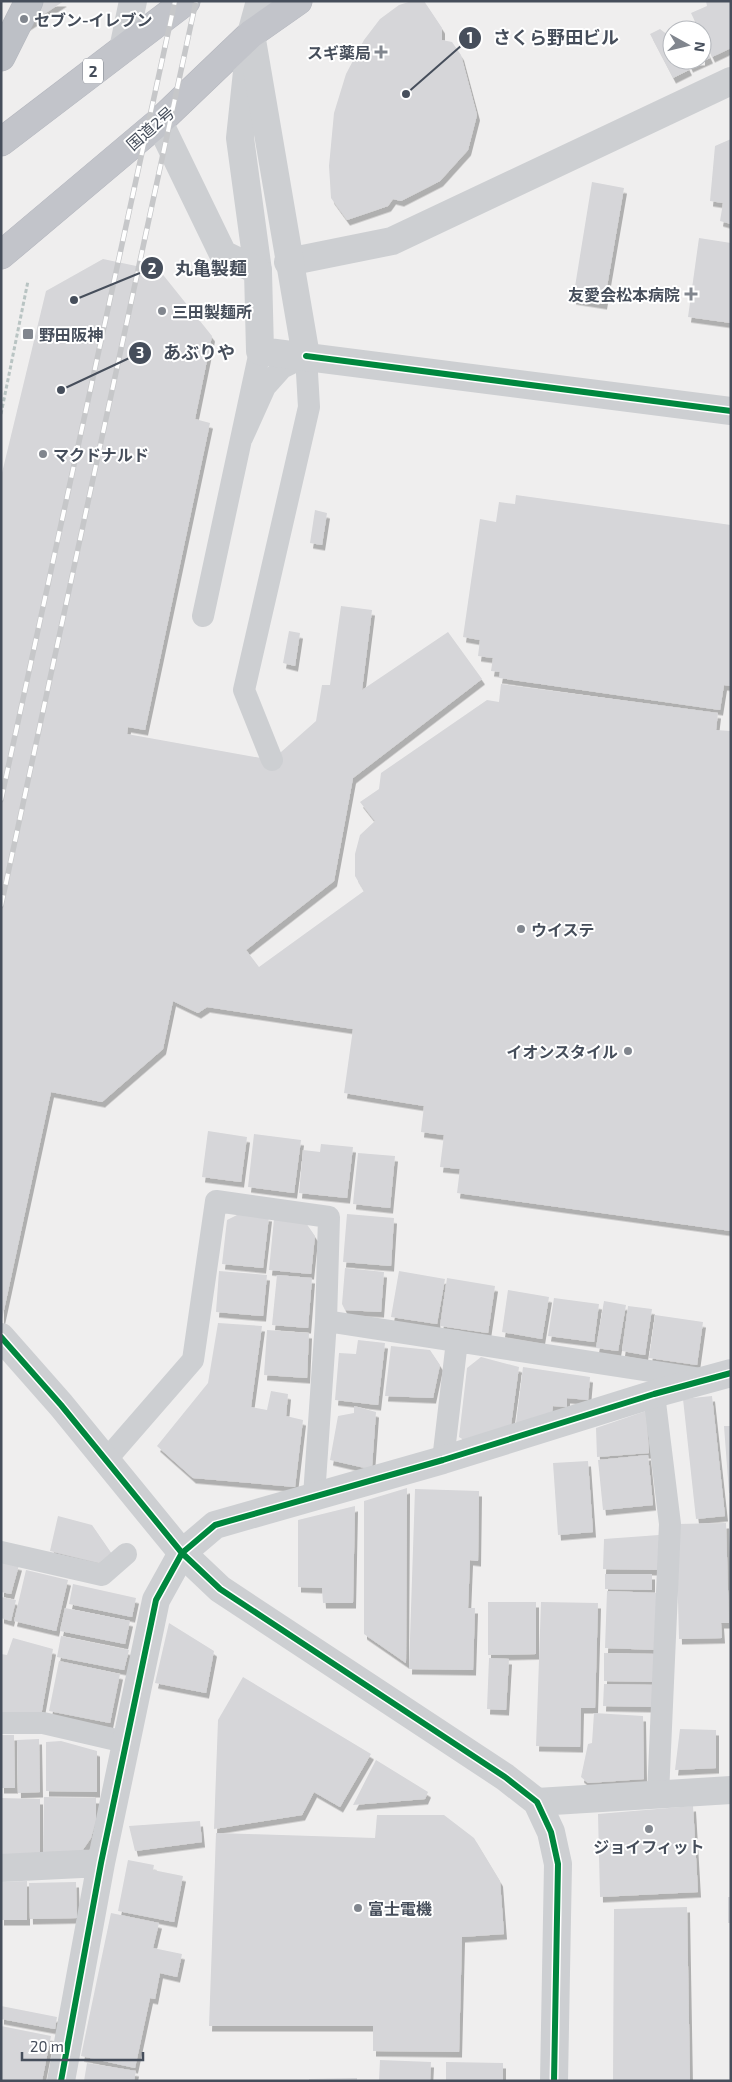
<svg xmlns="http://www.w3.org/2000/svg" width="732" height="2082" font-family="'Exo 2','Noto Sans JP',sans-serif">
	<style>
		.building { fill: #d6d6d9; filter: url(#shadow) }
		.lines { fill: none; stroke-linecap: round; stroke-linejoin: round }
		.trunk-casing { stroke: #b4b6be; stroke-width: 29 }
		.motorway-casing { stroke: #b4b6be; stroke-width: 29 }
		.path { stroke: #b9c4c3; stroke-width: 3; stroke-dasharray: 4 2.5; stroke-linecap: butt }
		.service { stroke: #cdcfd2; stroke-width: 22 }
		.minor { stroke: #cdcfd2; stroke-width: 28 }
		.tertiary { stroke: #cdcfd2; stroke-width: 28 }
		.trunk { stroke: #c2c4ca; stroke-width: 28 }
		.motorway { stroke: #bdc0c6; stroke-width: 28 }
		.rail-casing { stroke: #c6c7c9; stroke-width: 5.5 }
		.rail { stroke: #fff; stroke-width: 4; stroke-dasharray: 11; stroke-linecap: butt }
		.cycleway-casing { stroke: #fff; stroke-width: 9 }
		.cycleway { stroke: #00873e; stroke-width: 6 }
		.poi-dot { fill: #81868e; stroke: #fff; stroke-width: 2 }
		.labels { text-anchor: middle; dominant-baseline: central; stroke-width: 4; stroke-linejoin: round; paint-order: stroke }
		.shield { fill: #fff; stroke: #7e838c; stroke-width: 1 }
		.shield-label { font-size: 15px; font-weight: bold; fill: #464e5b }
		.poi-label { font-size: 16px; font-weight: bold; fill: #464e5b; stroke: #fff; text-anchor: start }
		.street-label { font-size: 16px; fill: #464e5b; stroke: #fff }
		.leader { fill: none; stroke: #464e5b; stroke-width: 2 }
		.callout-dot { fill: #464e5b; stroke: #fff; stroke-width: 2 }
		.mark-label { font-size: 15px; text-anchor: middle; font-weight: bold; fill: #fff }
		.callout-label { font-size: 18px; text-anchor: middle; font-weight: bold; fill: #464e5b; stroke: #fff; stroke-width: 4; stroke-linejoin: round; paint-order: stroke }
	</style>
	<defs>
		<filter id="shadow"><feDropShadow dx="3" dy="5.5" stdDeviation="0" flood-color="#0004"/></filter>
	</defs>
	<rect width="100%" height="100%" fill="#efeeee"/>
	<!-- building -->
	<path class="building" d="M15,1H64L9,37Z
		M412,1H424L442,28V40L452,42L461,55L477,115L468,150L440,181L401,201L393,199L388,206L347,220L331,198L329,166L334,113L346,74L364,40L380,19L399,5Z
		M706,1H731V48L712,57L702,36V30H699L691,13L707,6Z
		M693,23L696,30H679Z
		M660,29L672,38V60H684L689,70L673,78L650,34Z
		M702,41L710,58L690,67L687,60H702Z
		M731,139V224L720,221L723,203L710,201L715,146Z
		M592,182L624,188L604,304L573,299Z
		M699,238L731,243V323L688,317Z
		M103,259L160,271L212,336L195,419L210,423L145,730L128,727L127,734L272,760L316,721L322,685H330L341,606L372,610L362,690L448,632L482,679L353,778L334,881L246,950L259,967L364,891L355,876V854L360,835L375,821L360,802L379,789L381,773L487,700L499,702L501,684L718,713L716,730L731,731V1231L457,1193L460,1169L440,1167L444,1135L421,1132L424,1106L344,1093L353,1029L207,1007L198,1013L173,1001L163,1049L102,1102L51,1092L1,1324V477L46,291Z
		M516,495L731,525V686L724,685L720,710L499,678L500,672L491,671L493,658L478,656L480,640L463,637L480,519L496,522L499,502L515,504Z
		M315,510L327,513L322,545L310,543Z
		M289,631L300,633L295,666L283,663Z
		M208,1131L247,1137L241,1182L202,1177Z
		M254,1134L301,1140L294,1193L248,1187Z
		M321,1144L353,1147L347,1198L299,1193L303,1150L320,1152Z
		M358,1153L395,1156L390,1208L353,1204Z
		M241,1213L269,1216L263,1268L222,1264L227,1220Z
		M347,1214L394,1218L391,1266L343,1262Z
		M274,1219L306,1223L315,1236L311,1274L269,1270Z
		M345,1268L384,1272L381,1312L345,1310L342,1304Z
		M219,1271L267,1275L263,1316L216,1312Z
		M399,1271L445,1279L437,1324L391,1317Z
		M277,1275L312,1278L308,1328L272,1325Z
		M447,1278L495,1286L488,1333L440,1326Z
		M508,1290L549,1297L542,1339L502,1332Z
		M554,1298L599,1304L594,1342L548,1336Z
		M604,1301L626,1305L618,1351L596,1348Z
		M628,1306L652,1309L645,1355L622,1351Z
		M655,1315L703,1322L697,1365L649,1358Z
		M218,1323L262,1326L251,1407L267,1410L271,1391L288,1394L286,1416L303,1420L295,1487L193,1478L157,1446L208,1383Z
		M267,1330L309,1333L307,1378L264,1375Z
		M358,1340L385,1343L378,1405L335,1400L339,1353L356,1354Z
		M391,1346L430,1350L440,1365L433,1398L385,1396Z
		M481,1357L519,1367L511,1425L467,1442L459,1437L467,1368Z
		M523,1367L590,1377L588,1400L567,1398V1407L553,1406L552,1413L516,1423Z
		M712,1396L725,1516L696,1519L683,1399Z
		M354,1406L376,1412L372,1467L365,1468L330,1460L338,1416L354,1413Z
		M646,1411L649,1453L597,1457L596,1428Z
		M724,1426H731V1493H729Z
		M648,1455L653,1505L603,1510L598,1460Z
		M588,1461L593,1532L558,1535L553,1463Z
		M407,1488L406,1663L364,1634V1501Z
		M415,1489L479,1491L478,1561L470,1560L468,1608H475L473,1670L409,1669Z
		M355,1506L353,1603H323L322,1588L298,1587V1520Z
		M58,1516L92,1525L112,1554L99,1563L50,1551Z
		M726,1523L729,1623H721L722,1638L679,1639L676,1524Z
		M659,1535L658,1570L603,1569L604,1539Z
		M1,1561L19,1565L11,1594L1,1592Z
		M26,1570L68,1580L56,1631L14,1621Z
		M605,1574H652V1590L605,1589Z
		M73,1584L136,1598L132,1617L69,1604Z
		M607,1591L659,1593L657,1650L605,1648Z
		M1,1597L16,1600L11,1621L1,1618Z
		M488,1602H536V1654L488,1655Z
		M541,1602L598,1603L595,1708H581L580,1747L536,1746Z
		M65,1608L130,1621L125,1644L60,1631Z
		M169,1623L214,1651L206,1693L155,1683Z
		M61,1636L129,1650L124,1670L57,1657Z
		M13,1638L53,1649L41,1716L1,1717V1654L7,1655Z
		M604,1653L655,1654V1682L604,1681Z
		M489,1658L509,1659L506,1710L487,1709Z
		M59,1661L120,1674L110,1723L49,1711Z
		M243,1677L371,1754L340,1807L314,1792L302,1815L214,1829L218,1720Z
		M604,1684L655,1685L654,1707L603,1706Z
		M594,1713L643,1716L644,1779L588,1783L581,1777L588,1744L592,1743Z
		M680,1729L716,1730V1768L675,1770Z
		M1,1735H14L15,1788H1Z
		M39,1739L40,1792L18,1793L17,1740Z
		M61,1741L97,1751V1792L46,1791V1742Z
		M376,1760L428,1792L425,1799L353,1805Z
		M44,1797L96,1798V1820L91,1838L82,1851L43,1852Z
		M1,1798L40,1799V1854H1Z
		M693,1806L698,1892L600,1897L598,1814Z
		M377,1815H444L474,1838L500,1881L504,1934L462,1937L459,2052L373,2051V2026H209L216,1833L375,1838Z
		M200,1821L202,1842L135,1851L129,1826Z
		M128,1860L154,1865L153,1870L183,1876L174,1922L118,1911Z
		M27,1881V1920H1V1882Z
		M76,1882L77,1918L30,1919L29,1883Z
		M728,1897H731V1923H728Z
		M687,1907L690,2081H613L614,1909Z
		M111,1913L159,1923L153,1948L182,1954L177,1977L160,1973L155,1999L150,1998L135,2068L81,2056Z
		M1,2006L57,2017L55,2029L1,2019Z
		M1,2026L51,2036L42,2081H1Z
		M380,2060L431,2062L430,2081H379Z
		M446,2062L503,2063V2081H446Z
		M87,2063L136,2071L134,2081H84Z
		M357,2078V2081H309V2079Z"/>
	<g class="lines">
		<!-- trunk casing -->
		<g class="trunk-casing">
			<path id="trunk" d="M1,142L186,1
				M1,255L159,122L251,34L298,1"/>
		</g>
		<!-- motorway casing -->
		<g class="motorway-casing">
			<path id="motorway" d="M1,57L29,1"/>
		</g>
		<!-- path -->
		<path class="path" d="M1,414L28,281"/>
		<!-- service -->
		<path class="service" d="M242,438L265,387L282,368L306,356L309,407L244,690L272,760
			M203,616L260,351
			M326,1321L702,1379
			M654,1394L670,1524L658,1795
			M106,1460L193,1360L216,1201L329,1217L326,1321L314,1496
			M443,1460L457,1341
			M1,1552L102,1575L126,1554
			M1,1723H43L125,1742"/>
		<!-- minor -->
		<path class="minor" d="M123,49L133,1
			M288,262L392,241L731,81
			M258,271L240,138L251,34L260,1
			M537,1802L731,1790
			M1,1868L101,1863
			M61,2081L101,1863L156,1600L182,1553L215,1525L443,1460L654,1394L731,1373"/>
		<!-- tertiary -->
		<path class="tertiary" d="M251,34L306,356
			M159,122L223,254L258,271L260,351L731,411
			M1,1337L61,1405L182,1553L220,1589L505,1777L537,1802L551,1832L558,1864L554,2081"/>
		<!-- trunk -->
		<use href="#trunk" class="trunk"/>
		<!-- motorway -->
		<use href="#motorway" class="motorway"/>
		<!-- rail casing -->
		<g class="rail-casing">
			<path id="rail" d="M1,800L175,1
				M1,906L196,1"/>
		</g>
		<!-- rail -->
		<use href="#rail" class="rail"/>
		<!-- cycleway casing -->
		<g class="cycleway-casing">
			<path id="cycleway" d="M306,356L731,411
				M1,1337L61,1405L182,1553L220,1589L505,1777L537,1802L551,1832L558,1864L554,2081
				M61,2081L101,1863L156,1600L182,1553L215,1525L443,1460L654,1394L731,1373"/>
		</g>
		<!-- cycleway -->
		<use href="#cycleway" class="cycleway"/>
	</g>
	<!-- markers -->
	<g class="poi-dot">
		<circle cx="24" cy="19" r="5"/>
		<path d="M378.5 44.5h5v5h5v5h-5v5h-5v-5h-5v-5h5z"/>
		<path d="M688.5 286.5h5v5h5v5h-5v5h-5v-5h-5v-5h5z"/>
		<circle cx="162" cy="311" r="5"/>
		<rect x="22" y="328" width="12" height="12" rx="2.5"/>
		<circle cx="43" cy="454" r="5"/>
		<circle cx="521" cy="929" r="5"/>
		<circle cx="628" cy="1051" r="5"/>
		<circle cx="649" cy="1829" r="5"/>
		<circle cx="358" cy="1908" r="5"/>
	</g>
	<g class="labels">
		<!-- shield labels -->
		<rect class="shield" x="83" y="58.5" width="20" height="25" rx="4"/>
		<g class="shield-label">
			<text x="93" y="71">2</text>
		</g>
		<!-- poi labels -->
		<g class="poi-label">
			<text x="34" y="19">セブン-イレブン</text>
			<text x="371" y="52" text-anchor="end">スギ薬局</text>
			<text x="680" y="294" text-anchor="end">友愛会松本病院</text>
			<text x="172" y="311">三田製麺所</text>
			<text x="39" y="334">野田阪神</text>
			<text x="53" y="454">マクドナルド</text>
			<text x="531" y="929">ウイステ</text>
			<text x="618" y="1051" text-anchor="end">イオンスタイル</text>
			<text x="649" y="1846" text-anchor="middle">ジョイフィット</text>
			<text x="368" y="1908">富士電機</text>
		</g>
		<!-- street labels -->
		<g class="street-label">
			<text transform="translate(150 128) rotate(-41)">国道2号</text>
		</g>
	</g>
	<!-- callouts -->
	<path class="leader" d="M406 94L470 38M74 300L152 268M61 390L140 353"/>
	<g class="callout-dot">
		<circle cx="406" cy="94" r="5"/>
		<circle cx="74" cy="300" r="5"/>
		<circle cx="61" cy="390" r="5"/>
		<circle cx="470" cy="38" r="12"/>
		<circle cx="152" cy="268" r="12"/>
		<circle cx="140" cy="353" r="12"/>
	</g>
	<g class="mark-label">
		<text x="470" y="43">1</text>
		<text x="152" y="274">2</text>
		<text x="140" y="358">3</text>
	</g>
	<g class="callout-label">
		<text x="556" y="44">さくら野田ビル</text>
		<text x="211" y="275">丸亀製麺</text>
		<text x="199" y="359">あぶりや</text>
	</g>
	<!-- border -->
	<rect width="732" height="2082" fill="none" stroke="#464e5b" stroke-width="5"/>
	<!-- north arrow -->
	<g transform="translate(687 45) rotate(98)"><circle r="24" fill="#ffffff" stroke="#b5b8bd"/>
	<path d="M0-4L9 19L0 12L-9 19Z" fill="#81868e"/>
	<text y="-8" font-size="14" font-weight="bold" text-anchor="middle" fill="#464e5b">N</text>
	</g>
	<!-- scale -->
	<path d="M22 2052v8h121v-8" fill="none" stroke="#464e5b" stroke-width="2.5"/>
	<text x="30" y="2052" font-size="15" fill="#464e5b" stroke="#ffffff" stroke-width="4" paint-order="stroke">20 m</text>
</svg>
